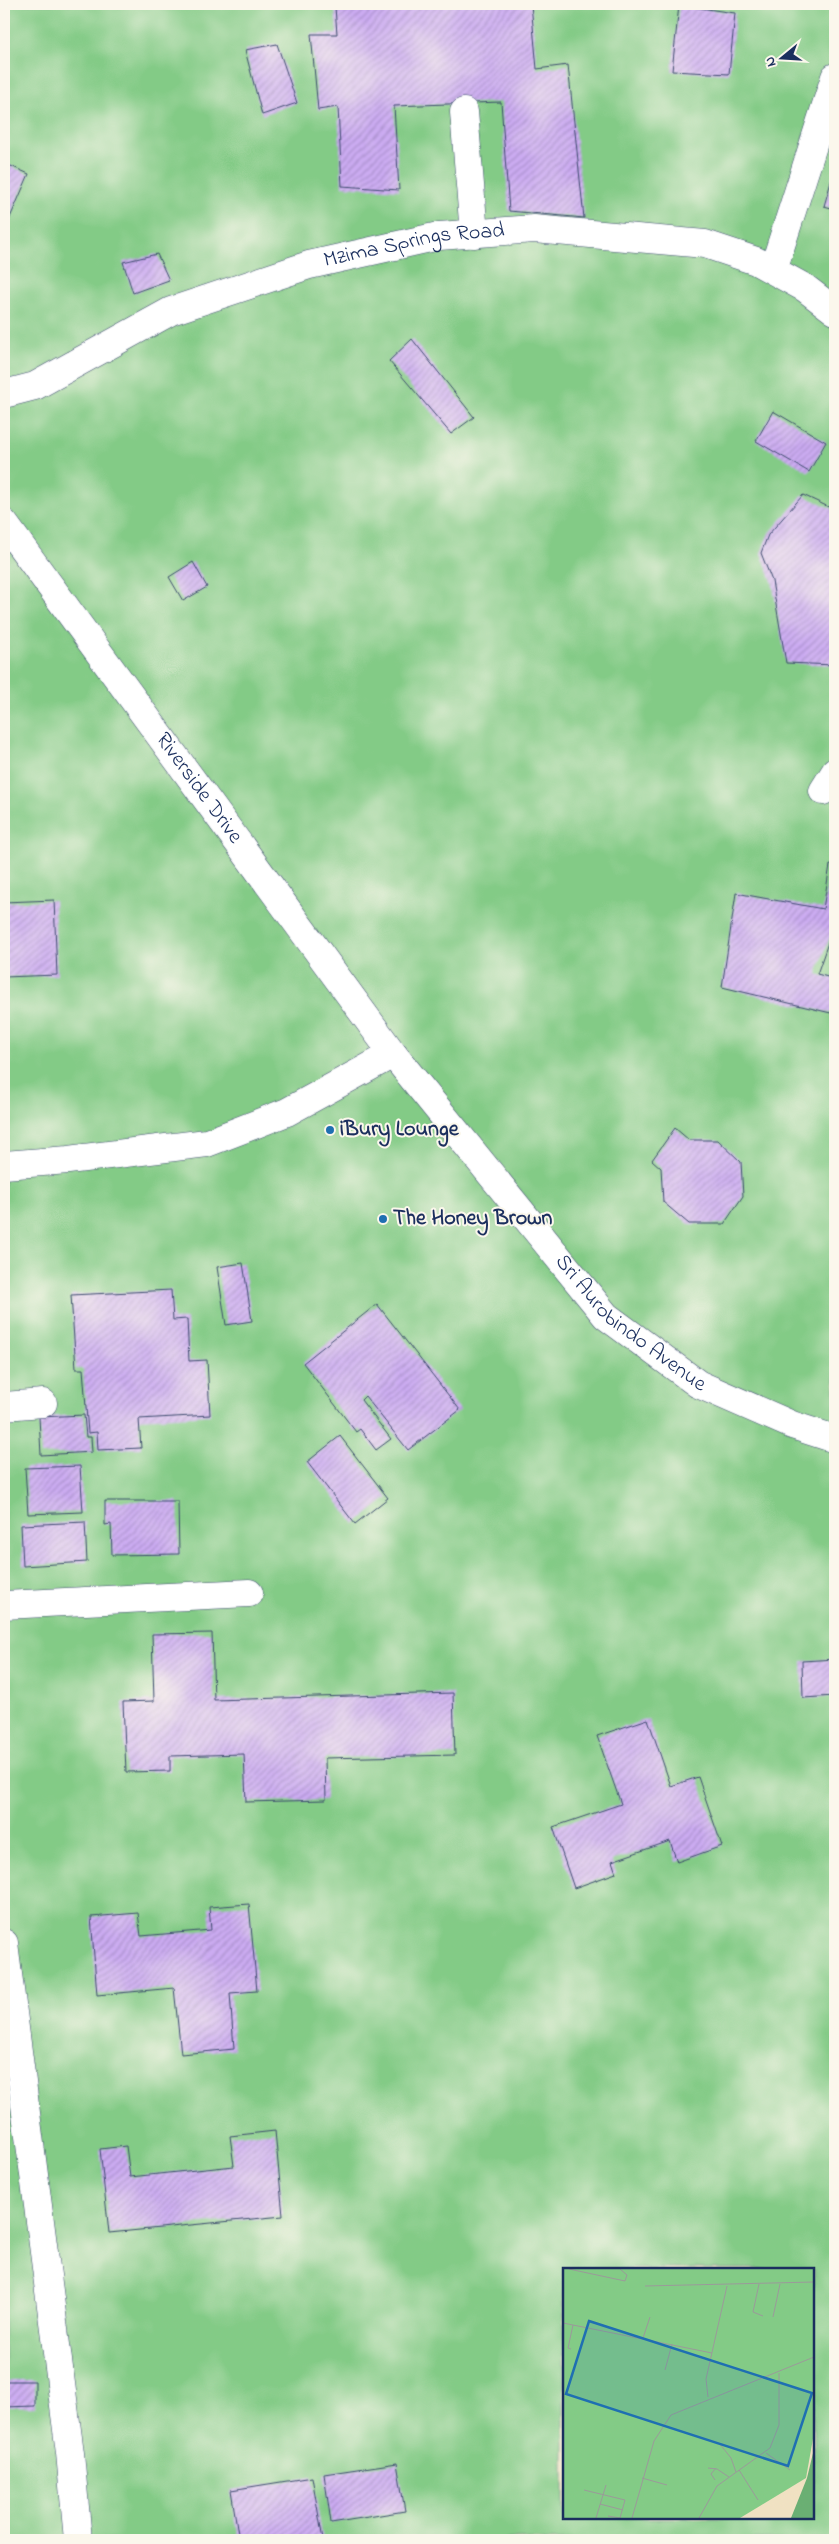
<svg xmlns="http://www.w3.org/2000/svg" width="839" height="2544" font-family="'Indie Flower',sans-serif">
	<style>
		.garden { fill: #83cb86; stroke: #4f7d72; fill-rule: evenodd }
		.building { fill: url(#building-hatch) }
		.lines { fill: none; stroke-linecap: round; stroke-linejoin: round }
		.minor-casing { stroke: #3b4a6d; stroke-width: 29 }
		.minor { stroke: #fff; stroke-width: 28 }
		.poi-dot { fill: #1f6fb2; stroke: #fbf7ec; stroke-width: 2 }
		.labels { text-anchor: middle; dominant-baseline: central; stroke-width: 4; stroke-linejoin: round; paint-order: stroke }
		.street-label { font-size: 22px; fill: #1b2f5e; stroke: #fbf7ec }
		.poi-label { font-size: 22px; font-weight: bold; fill: #1b2f5e; stroke: #fbf7ec; text-anchor: start }
		.inset-road { fill: none; stroke: #9b9a9a; stroke-width: 1 }
		.view { fill: #1f6fb2; fill-opacity: 0.15; stroke: #1f6fb2; stroke-width: 2.5 }
		.inset-edge { fill: none; stroke: #1b2f5e; stroke-width: 2.5 }
	</style>
	<defs>
		<pattern id="building-hatch" width="6" height="6" patternUnits="userSpaceOnUse" patternTransform="scale(1.25)"><rect width="6" height="6" fill="#ccacf2"/><path d="M-1 1l2-2M0 6l6-6M5 7l2-2" fill="none" stroke="#a58cc7"/></pattern>
	</defs>
	<rect width="100%" height="100%" fill="#fbf7ec"/>
	<filter id="ink" filterUnits="userSpaceOnUse"><feTurbulence type="fractalNoise" baseFrequency=".02" numOctaves="2"/><feDisplacementMap in="SourceGraphic" scale="10" xChannelSelector="R" yChannelSelector="G"/><feConvolveMatrix kernelMatrix="1 2 1 2 8 2 1 2 1" color-interpolation-filters="sRGB"/></filter>
	<filter id="wash" filterUnits="userSpaceOnUse"><feTurbulence type="fractalNoise" baseFrequency=".0096" numOctaves="4" result="noise"/><feDisplacementMap in="SourceGraphic" scale="20" xChannelSelector="R" yChannelSelector="G"/><feGaussianBlur stdDeviation="1.12" result="paint"/><feColorMatrix in="noise" values="0 0 0 0 0 0 0 0 0 0 0 0 0 0 0 0 0 1.4 0 .05"/><feComposite in="paint" operator="in"/></filter>
	<g filter="url(#wash)">
		<rect width="100%" height="100%" fill="#f0e1c2"/>
		<!-- garden -->
		<path class="garden" d="M4,4H835V2540H4ZM564,2269H813V2518H564Z"/>
		<g id="blocks">
			<!-- building -->
			<path class="building" d="M391,4H531L537,69L568,65L584,218L509,211L501,102L394,106L399,190L342,186L338,107L318,110L311,34H337L335,7Z
				M679,5L735,13L729,74L672,71Z
				M277,44L297,103L262,115L245,50Z
				M4,163L29,174L9,220L4,223Z
				M835,168V209L824,206Z
				M157,254L169,280L133,293L123,262Z
				M412,339L474,417L451,434L389,361Z
				M773,411L826,442L809,472L756,441Z
				M803,495L835,510V665L786,663L772,581L761,553L768,535Z
				M193,562L207,587L183,601L169,577Z
				M830,865L835,866V939L830,937L817,974L835,979V1014L722,987L736,893L823,909Z
				M54,900L57,975L4,977V902Z
				M675,1128L689,1140H718L741,1162L743,1196L724,1224H689L663,1202L661,1168L652,1160Z
				M243,1263L252,1321L226,1325L217,1267Z
				M171,1290L173,1320L187,1319L189,1361L207,1360L210,1415L139,1419L141,1448L98,1450L97,1432L88,1433L83,1369H76L71,1295Z
				M377,1304L460,1410L408,1450L365,1396L361,1400L391,1439L376,1450L360,1429L356,1432L303,1363Z
				M84,1415L86,1437H91L92,1452L41,1455L39,1417Z
				M340,1436L388,1498L355,1524L307,1462Z
				M80,1466L83,1512L28,1514L25,1468Z
				M105,1501H178L179,1554L112,1555L111,1524L105,1525Z
				M85,1522L87,1562L23,1566L21,1525Z
				M212,1633L214,1700L453,1693L455,1755L325,1758L326,1800L246,1802L244,1754L170,1756V1771L126,1772L123,1702L154,1701L152,1634Z
				M835,1659V1696L803,1698L802,1661Z
				M648,1719L671,1786L698,1777L722,1846L677,1862L670,1841L612,1861L616,1873L574,1888L553,1827L621,1804L597,1736Z
				M249,1904L257,1991L230,1993L234,2049L181,2054L174,1988L97,1995L91,1917L138,1913L141,1936L211,1930L209,1907Z
				M275,2131L283,2216L109,2233L100,2149L126,2146L130,2177L234,2166L230,2136Z
				M4,2381H35V2406L4,2407Z
				M397,2463L405,2511L331,2523L324,2474Z
				M312,2477L323,2540H239L231,2490Z"/>
		</g>
	</g>
	<g filter="url(#ink)">
		<use href="#blocks" fill-opacity="0" stroke="#3b4a6d" stroke-width="1"/>
		<g class="lines">
			<!-- minor casing -->
			<g class="minor-casing">
				<g id="minor">
					<path d="M464,112L474,234"/>
					<path d="M773,270L835,77"/>
					<path id="s1" d="M4,394L35,386L171,311L309,265L439,236L534,229L705,244L756,261L805,288L835,311"/>
					<path id="s2" d="M4,523L393,1054L606,1316L698,1384L792,1425L835,1439"/>
					<path d="M823,791L835,772"/>
					<path d="M4,1165L68,1160L207,1143L287,1112L393,1054"/>
					<path d="M4,1406L43,1403"/>
					<path d="M4,1605L249,1593"/>
					<path d="M4,1943L70,2453L78,2540"/>
				</g>
			</g>
			<!-- minor -->
			<use href="#minor" class="minor"/>
		</g>
	</g>
	<!-- markers -->
	<g class="poi-dot">
		<circle cx="330" cy="1130" r="5"/>
		<circle cx="383" cy="1219" r="5"/>
	</g>
	<g class="labels">
		<!-- street labels -->
		<g class="street-label">
			<text stroke="none"><textPath href="#s1" startOffset="440">Mzima Springs Road</textPath></text>
			<text stroke="none"><textPath href="#s2" startOffset="329">Riverside Drive</textPath></text>
			<text stroke="none"><textPath href="#s2" startOffset="1019">Sri Aurobindo Avenue</textPath></text>
		</g>
		<!-- poi labels -->
		<g class="poi-label">
			<text x="340" y="1130">iBury Lounge</text>
			<text x="393" y="1219">The Honey Brown</text>
		</g>
	</g>
	<!-- overview -->
	<g transform="translate(563 2268)">
		<rect width="251" height="251" fill="#f0e1c2"/>
		<path d="M251,181V250H228L244,210Z" fill="#6aaf73"/>
		<path d="M0,1H251V165L243,210L177,250H0Z" fill="#83cb86"/>
		<path class="inset-road" d="M6,1L62,13L64,7L57,1M196,16L190,44L200,48M82,18L251,14M210,49L217,16M0,55L149,85M80,70L87,49M8,81L5,80L10,57M102,102L109,76M145,129L143,111L164,18M156,175L168,190L173,204M203,185L227,202M145,200L154,201L166,209M176,202L195,232M79,210L104,217M152,212L148,206L153,200M21,222L62,232L57,250L45,248M37,236L60,242M33,250L43,217M69,250L91,173L108,147L251,89M136,250L154,218L207,180L216,157V105"/>
		<path class="view" d="M26,53L249,125L225,198L3,126Z"/>
		<rect width="251" height="251" class="inset-edge"/>
	</g>
	<!-- margin -->
	<rect width="839" height="2544" fill="none" stroke="#fbf7ec" stroke-width="20"/>
	<!-- north arrow -->
	<g transform="translate(782 58) rotate(252)" stroke="#fbf7ec" stroke-width="4" paint-order="stroke">
	<path d="M0-4L9 19L0 12L-9 19Z" fill="#1b2f5e"/>
	<text y="-8" font-size="14" font-weight="bold" text-anchor="middle" fill="#1b2f5e">N</text>
	</g>
</svg>
